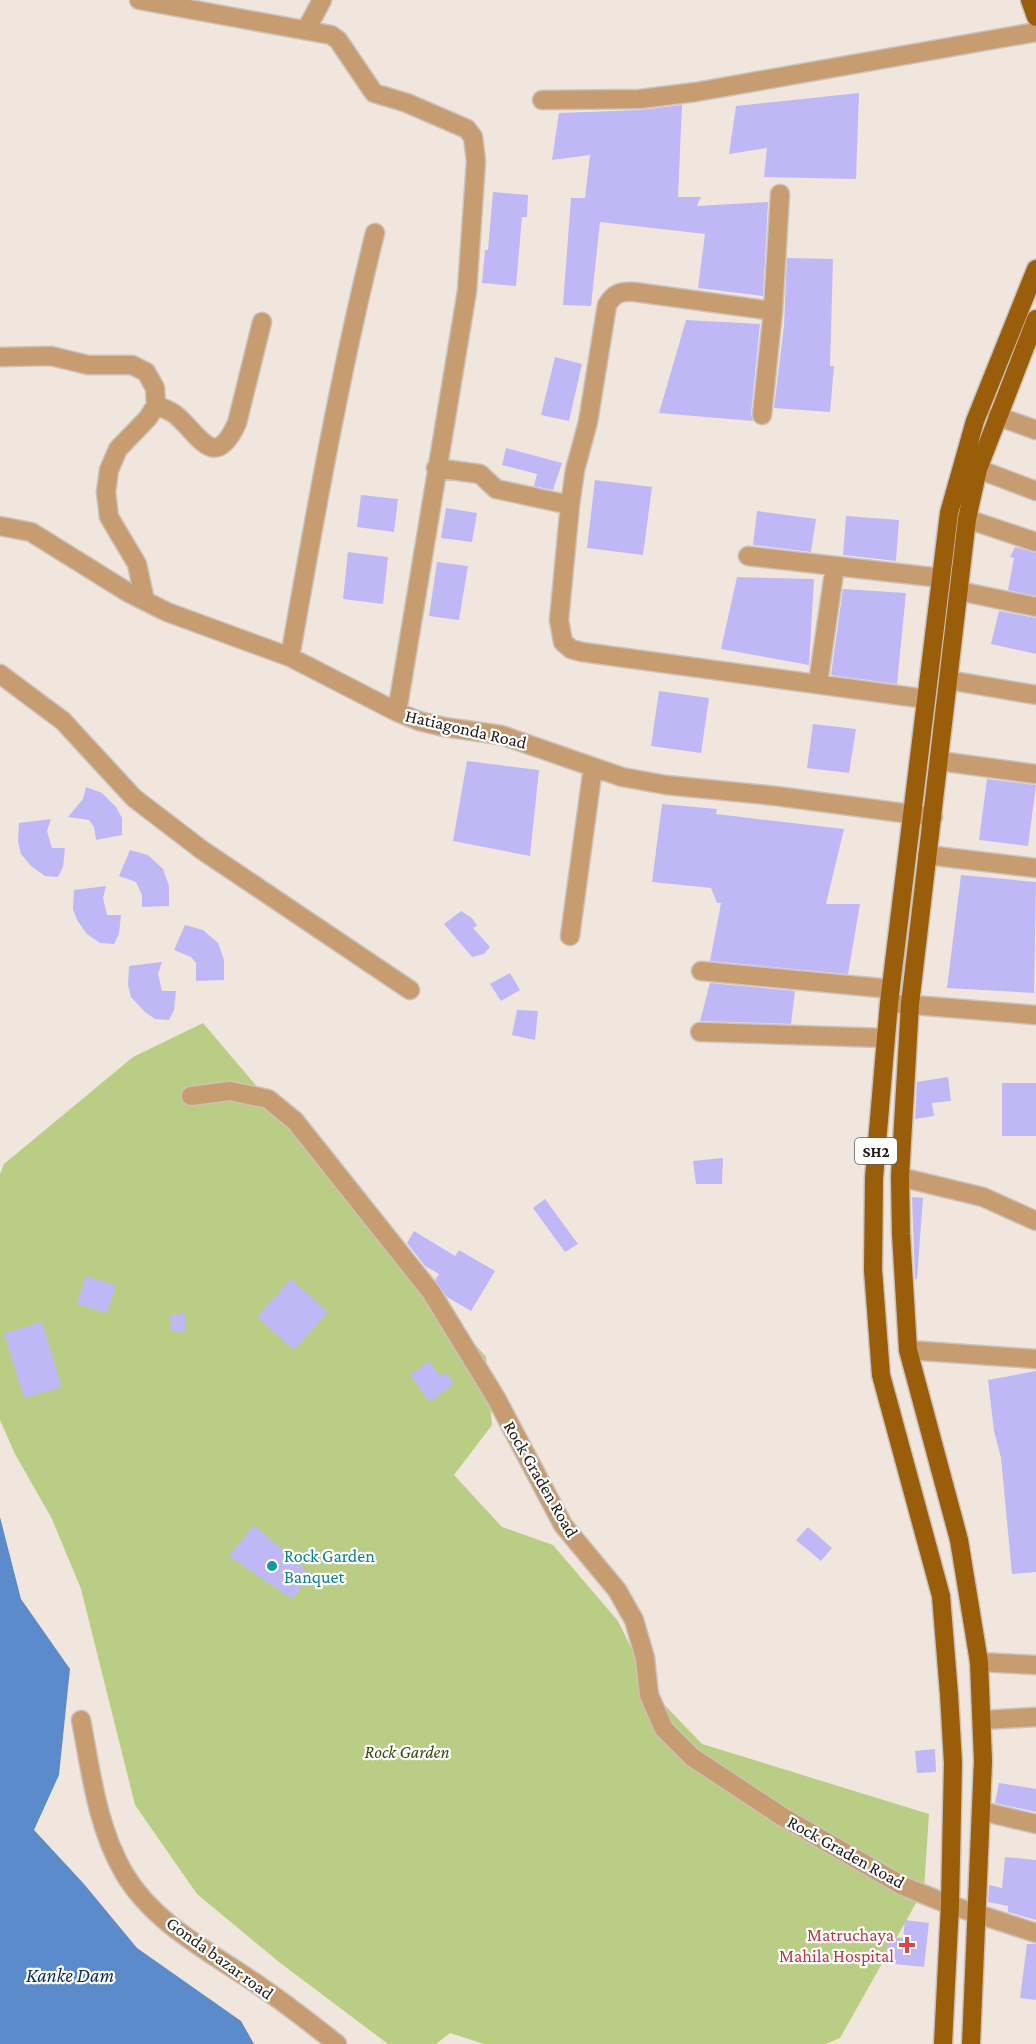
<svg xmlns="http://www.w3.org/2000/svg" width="1036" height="2044" font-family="'Crimson Pro',serif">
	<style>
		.green { fill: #b9ce84 }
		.water { fill: #5b8bcb }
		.building { fill: #c0b7f6 }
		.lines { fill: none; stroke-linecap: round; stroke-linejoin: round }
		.minor-casing { stroke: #cbc2ba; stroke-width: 21 }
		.major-casing { stroke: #cbc2ba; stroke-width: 21 }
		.minor { stroke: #c79c71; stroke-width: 18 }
		.major { stroke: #9a5d0a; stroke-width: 18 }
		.culture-dot { fill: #0f9aa8; stroke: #fff; stroke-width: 2 }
		.health-dot { fill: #e0444e; stroke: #fff; stroke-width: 2 }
		.labels { text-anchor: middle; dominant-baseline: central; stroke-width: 4.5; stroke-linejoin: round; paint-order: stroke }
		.shield { fill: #fff; stroke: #63605e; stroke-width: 1.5 }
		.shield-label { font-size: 16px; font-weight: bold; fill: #201c19 }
		.street-label { font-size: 18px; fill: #201c19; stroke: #fff }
		.culture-label { font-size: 18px; fill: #0d838f; stroke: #fff; text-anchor: start }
		.park-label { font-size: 18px; font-style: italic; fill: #3b490a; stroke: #fff }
		.health-label { font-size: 18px; fill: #be3a42; stroke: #fff; text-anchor: end }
		.water-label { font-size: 20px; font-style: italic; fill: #0d2f59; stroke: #fff }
	</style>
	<rect width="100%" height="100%" fill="#f1e6dd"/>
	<!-- green -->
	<path class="green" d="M203,1023L486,1357L492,1425L454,1475L502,1527L553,1545L618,1621L654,1694L702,1744L929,1814L924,1889L840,2038L826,2044H484L450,2033L436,2044H388L279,1962L197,1894L135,1805L81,1589L52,1519L15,1454L0,1420V1174L4,1164L133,1057Z"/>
	<!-- water -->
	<path class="water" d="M0,1517L21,1599L70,1669L59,1775L34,1830L84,1884L137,1948L241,2021L254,2044H0Z"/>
	<!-- building -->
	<path class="building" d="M859,93L856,179L764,177L767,148L729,154L736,106Z
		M682,105L678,197H701L697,206L768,202L763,296L698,288L705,234L600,222L591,306L563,305L571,198H585L590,155L552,160L559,113L640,110Z
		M493,192L528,195L527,217H522L516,286L482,283L485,250H488Z
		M787,258L833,259L830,366H834L830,412L774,408L784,326Z
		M686,320L760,324L751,414L753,421L659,413Z
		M555,357L582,364L569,421L541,415Z
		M506,448L562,463L553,490L534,486L537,474L502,465Z
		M595,480L652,487L643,555L587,548Z
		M361,495L398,499L394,532L357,527Z
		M446,508L477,513L472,542L441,538Z
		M757,511L816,519L811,552L753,545Z
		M846,516L899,520L896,561L843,555Z
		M1015,547L1036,553V596L1008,590L1014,558L1010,557Z
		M348,552L388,557L383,604L343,599Z
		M437,562L468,566L459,620L429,616Z
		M737,577L814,579L809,665L721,649Z
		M843,589L906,593L897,684L831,675Z
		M999,611L1036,618V654L991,644Z
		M659,691L709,698L701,753L651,746Z
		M813,724L856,729L849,773L807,768Z
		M467,761L539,770L530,856L453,841Z
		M987,779L1036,785L1028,846L979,840Z
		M86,787L102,793L116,807L122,818V835L96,840L94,827L89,820L68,817L83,799Z
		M662,804L717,809L716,814L844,829L826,904H860L848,974L710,961L721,903H717L711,888L652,882Z
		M51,819L47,831L52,848H65L63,867L58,877L45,876L31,866L21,854L18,842L19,823Z
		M130,850L148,855L163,869L169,886V906L142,907V895L136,882L119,876Z
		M961,875L1036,882L1034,993L947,988Z
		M106,886L103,898L107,915H121L119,934L114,944L100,943L87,934L77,920L73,909L74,890Z
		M461,911L472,918L477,926L473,928L490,947L484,954L472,957L444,924Z
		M185,925L203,930L218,943L224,960V980L196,981V963L191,957L174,950Z
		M162,962L158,974L162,991H176L174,1010L169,1020L155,1019L145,1012L131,997L128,985L129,966Z
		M510,973L520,990L501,1001L490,984Z
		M710,983L795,991L791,1024L700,1021Z
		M517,1010L538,1011L535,1040L512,1035Z
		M948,1077L951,1101L932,1103L934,1116L915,1119L917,1082Z
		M1002,1083H1036V1136H1002Z
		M723,1158L722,1184H696L693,1161Z
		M912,1197L923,1198L917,1279H915Z
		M545,1199L578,1244L565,1252L533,1208Z
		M414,1231L455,1256L459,1250L495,1271L471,1311L447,1297L435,1280L439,1274L425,1266L407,1243Z
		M86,1276L116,1286L107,1313L77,1304Z
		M291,1279L328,1312L294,1350L257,1317Z
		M185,1314L186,1331L171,1332L170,1315Z
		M42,1322L62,1387L24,1398L4,1333Z
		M429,1361L440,1376L446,1372L454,1384L430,1402L410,1375Z
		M1036,1371V1572L1012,1574L1001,1458L994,1431L988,1380Z
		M254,1525L311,1575L292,1599L229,1556Z
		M808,1527L832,1548L821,1561L796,1540Z
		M935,1749L936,1772L917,1773L915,1751Z
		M999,1783L1036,1789V1812L995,1803Z
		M1005,1857L1036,1860V1920L1008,1912V1906L988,1902L989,1885L1002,1888Z
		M905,1920L929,1923L924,1967L885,1963L888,1937L903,1938Z
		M1027,1944H1036V2000L1020,1998Z"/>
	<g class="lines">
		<!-- minor casing -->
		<g class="minor-casing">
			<path id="minor" d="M139,0L331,35L338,40L374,93L407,103L467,129L473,137L476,161L467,291L397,712
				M306,30L322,0
				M542,100L640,99L696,92L1036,32
				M773,311L635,292C621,291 614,293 607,305L588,422L575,470L570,505L559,620L563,642L571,649L582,652L926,699
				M0,357L51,356L88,365H132L146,372L155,388L156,405L148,418L118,449L109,470L106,492L109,517L137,564L145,601
				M156,405C163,408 172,411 177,416C200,436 215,472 237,423L262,322
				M762,415L773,311L780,194
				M997,416L1036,430
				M436,468L480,474L496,489L570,505
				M978,469L1036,491
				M967,519L1036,542
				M0,526L31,532L129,593L167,612L290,657L397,712L419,721L444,727L501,735L622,777L666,785L776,796L933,817
				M748,556L941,578
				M959,591L1036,607
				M290,657C315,515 340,373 375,233
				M0,674L63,721L134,798L202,850L410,990
				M948,680L1036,695
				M818,683L835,566
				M939,761L1036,774
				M927,855L1036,868
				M570,936L593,767
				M701,971L891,989
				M889,1003L1036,1015
				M700,1032L885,1038
				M191,1096L230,1091L268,1099L295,1121L431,1292L496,1398L563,1525L617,1590L634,1620L645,1658L649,1695L664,1729L692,1757L783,1817L903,1886L950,1905L1036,1933
				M900,1177L983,1197L1036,1221
				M908,1350L1036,1359
				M979,1662L1036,1665
				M81,1720C91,1772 97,1827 124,1873C155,1926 216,1955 264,1989C289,2006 313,2025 337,2044
				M983,1720L1036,1717
				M981,1811L1036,1824"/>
		</g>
		<!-- major casing -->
		<g class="major-casing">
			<path id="major" d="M1030,0L1036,17
				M943,2044L950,1905L953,1763L949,1694L941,1596L881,1375L873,1270L874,1178L889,1003L949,513L975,421L1036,269
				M971,2044L983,1761L979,1662L959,1540L908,1350L901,1234L900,1177L910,1004L967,519L978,469L1036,319"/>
		</g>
		<!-- minor -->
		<use href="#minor" class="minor"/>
		<!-- major -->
		<use href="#major" class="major"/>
	</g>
	<!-- markers -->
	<circle class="culture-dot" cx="272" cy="1566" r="6"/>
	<path class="health-dot" d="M904 1936h6v6h6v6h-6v6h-6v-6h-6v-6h6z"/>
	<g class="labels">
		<!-- shield labels -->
		<rect class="shield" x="855" y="1138" width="42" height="26" rx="4.5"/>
		<g class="shield-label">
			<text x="876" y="1151">SH2</text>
		</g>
		<!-- street labels -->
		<g class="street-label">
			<text transform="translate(466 729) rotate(13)">Hatiagonda Road</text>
			<text transform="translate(541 1479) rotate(60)">Rock Graden Road</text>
			<text transform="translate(846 1852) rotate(29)">Rock Graden Road</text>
			<text transform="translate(220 1958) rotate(36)">Gonda bazar road</text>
		</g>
		<!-- culture labels -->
		<g class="culture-label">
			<text x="284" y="1556">Rock Garden<tspan x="284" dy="21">Banquet</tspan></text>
		</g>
		<!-- park labels -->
		<g class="park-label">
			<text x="407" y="1752">Rock Garden</text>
		</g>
		<!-- health labels -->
		<g class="health-label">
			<text x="894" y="1935">Matruchaya<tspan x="894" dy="21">Mahila Hospital</tspan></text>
		</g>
		<!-- water labels -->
		<g class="water-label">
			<text x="70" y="1975">Kanke Dam</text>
		</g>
	</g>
</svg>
